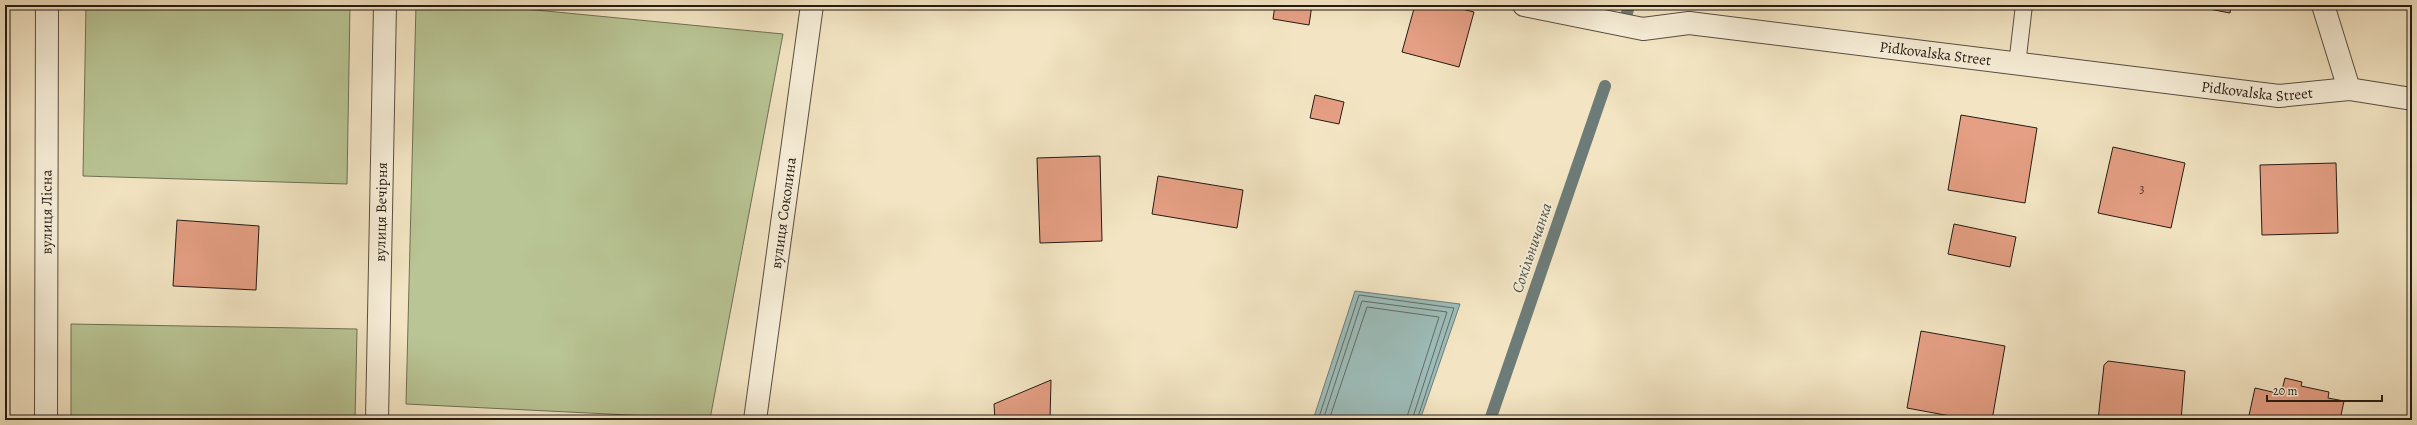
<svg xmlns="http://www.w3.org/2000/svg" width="2417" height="425" font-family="Alegreya,serif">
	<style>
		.green { fill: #b9c595; stroke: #6f7054 }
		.water { fill: #9dbdba; stroke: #6d7c78 }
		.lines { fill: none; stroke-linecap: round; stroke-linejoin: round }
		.shore { stroke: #616c67; stroke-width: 1 }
		.stream { stroke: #6d7c78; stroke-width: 12 }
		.building { fill: #e59f84; stroke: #251b14 }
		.service-casing { stroke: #584e40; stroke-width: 18 }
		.minor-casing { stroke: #584e40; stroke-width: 24 }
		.service { stroke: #f7eed8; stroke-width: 16 }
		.minor { stroke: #f7eed8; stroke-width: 22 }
		.labels { text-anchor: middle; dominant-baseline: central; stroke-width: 4; stroke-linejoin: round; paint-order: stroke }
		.number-label { font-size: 13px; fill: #553c30 }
		.street-label { font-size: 15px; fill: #251b14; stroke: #f7eed8 }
		.water-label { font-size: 16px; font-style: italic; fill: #4f544e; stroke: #f7eed8 }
	</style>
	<rect width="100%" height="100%" fill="#f3e5c3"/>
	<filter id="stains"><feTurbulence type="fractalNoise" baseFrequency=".005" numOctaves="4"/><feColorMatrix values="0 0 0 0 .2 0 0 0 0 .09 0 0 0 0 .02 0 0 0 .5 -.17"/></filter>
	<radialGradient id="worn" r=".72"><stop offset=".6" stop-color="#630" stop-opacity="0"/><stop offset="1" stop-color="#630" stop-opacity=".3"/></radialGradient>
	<!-- green -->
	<path class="green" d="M86,5H350L347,184L83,176Z
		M416,5H484L783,34L710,419L406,404Z
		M71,324L357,329L355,420H71Z"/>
	<!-- water -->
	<path class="water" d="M1355,291L1460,304L1420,420H1313Z"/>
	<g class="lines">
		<!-- shore -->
		<path class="shore" d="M1318,420L1359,295L1454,308L1417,420
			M1323,420L1362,301L1447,312L1412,420
			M1329,420L1367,307L1439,317L1406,420"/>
		<!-- stream -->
		<path class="stream" d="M1626,17L1629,5
			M1490,420L1605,86"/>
	</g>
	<!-- building -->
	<path class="building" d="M1275,5H1312L1309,25L1273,19Z
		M1415,5H1446L1474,12L1459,67L1402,52Z
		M2188,5H2231L2230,13Z
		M1315,95L1344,102L1339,124L1310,118Z
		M1961,115L2037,128L2025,203L1948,190Z
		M2113,147L2185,163L2171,228L2098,213Z
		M1100,156L1102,241L1040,243L1037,158Z
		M2336,163L2338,233L2262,235L2260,165Z
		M1158,176L1243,190L1237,228L1152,214Z
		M177,220L259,226L256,290L173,286Z
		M1954,224L2016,237L2010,267L1948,254Z
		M1921,331L2005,346L1992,420H1972L1907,408Z
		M2108,361L2185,371L2181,420H2098L2104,365Z
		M2285,378L2302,382L2301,386L2329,392L2328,398L2344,401L2340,420H2248L2255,388L2281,394Z
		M1051,380L1050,420H995L994,404Z"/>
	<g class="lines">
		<!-- service casing -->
		<g class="service-casing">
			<path id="service" d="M2017,65L2024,5"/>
		</g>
		<!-- minor casing -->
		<g class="minor-casing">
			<g id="minor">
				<path id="s1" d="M1524,5L1643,29L1689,23L2279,96L2349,89L2412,99"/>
				<path d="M2323,5L2349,89"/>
				<path id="s2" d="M46,420L47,5"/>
				<path id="s3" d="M377,420L385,5"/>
				<path id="s4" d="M755,420L812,5"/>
			</g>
		</g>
		<!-- service -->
		<use href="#service" class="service"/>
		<!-- minor -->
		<use href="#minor" class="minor"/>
	</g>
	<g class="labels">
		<!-- number labels -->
		<g class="number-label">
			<text x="2142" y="188">3</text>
		</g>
		<!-- street labels -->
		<g class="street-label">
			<text stroke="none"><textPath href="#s1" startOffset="416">Pidkovalska Street</textPath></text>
			<text stroke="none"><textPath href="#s1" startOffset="740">Pidkovalska Street</textPath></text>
			<text stroke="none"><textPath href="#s4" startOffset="209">вулиця Соколина</textPath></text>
			<text stroke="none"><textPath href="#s2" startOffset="208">вулиця Лісна</textPath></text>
			<text stroke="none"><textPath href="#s3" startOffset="208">вулиця Вечірня</textPath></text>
		</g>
		<!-- water labels -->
		<g class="water-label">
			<text transform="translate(1532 248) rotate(-71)">Сокільничанка</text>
		</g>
	</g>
	<!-- margin -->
	<rect width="2417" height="425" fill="none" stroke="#f3e5c3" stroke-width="20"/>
	<rect x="6" y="6" width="2405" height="413" fill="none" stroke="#251b14" stroke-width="2"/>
	<rect x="10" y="10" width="2397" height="405" fill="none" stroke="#251b14"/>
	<!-- scale -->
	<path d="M2267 395v6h115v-6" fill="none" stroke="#251b14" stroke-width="2"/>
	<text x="2273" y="395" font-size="12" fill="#251b14" stroke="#f7eed8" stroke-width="3" paint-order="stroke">20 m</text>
	<rect width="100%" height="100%" filter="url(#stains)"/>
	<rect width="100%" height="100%" fill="url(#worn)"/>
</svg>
